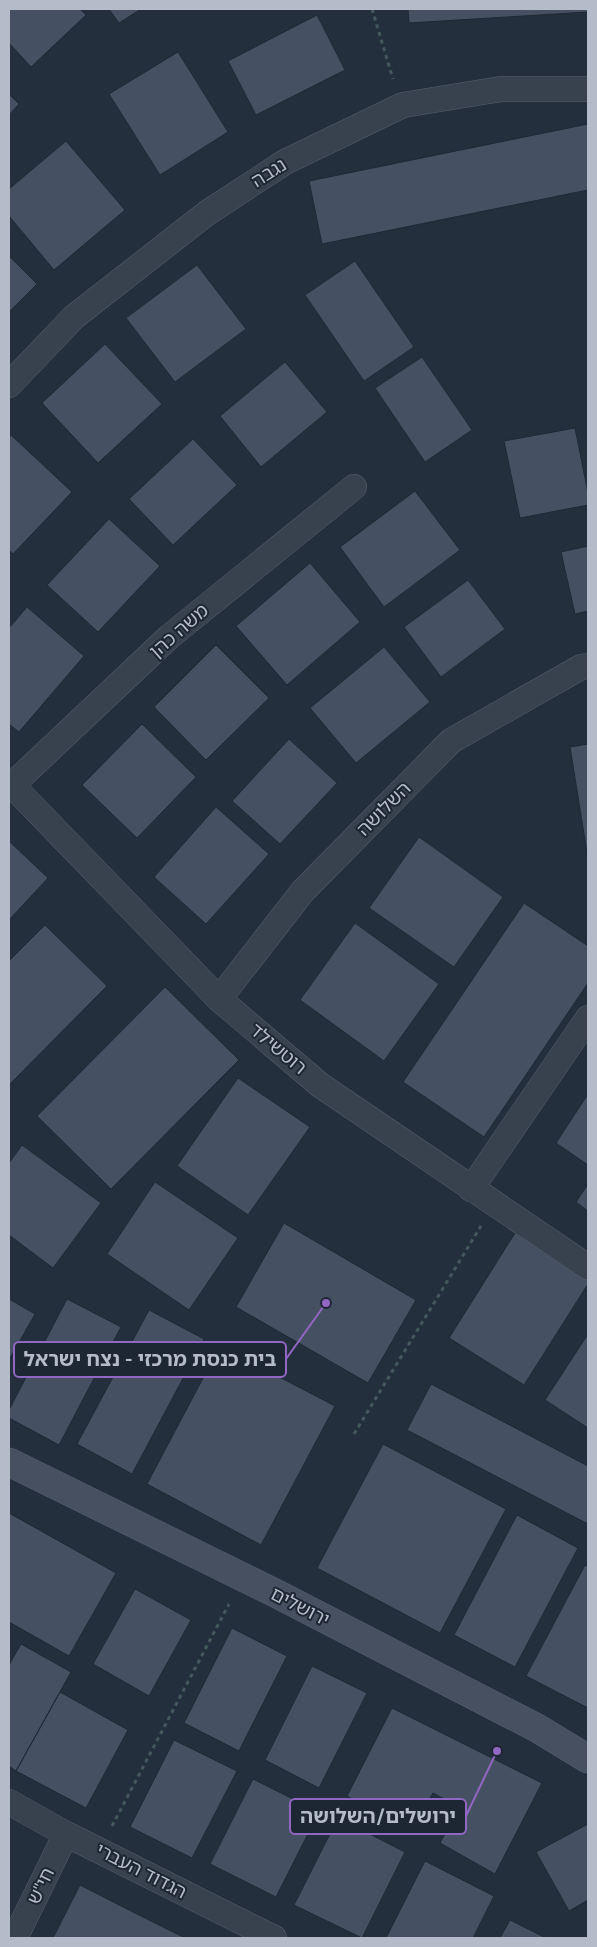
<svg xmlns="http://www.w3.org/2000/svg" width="597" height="1947" font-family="Karla,'Noto Sans Hebrew',sans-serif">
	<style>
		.building { fill: #455162; stroke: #1f2835 }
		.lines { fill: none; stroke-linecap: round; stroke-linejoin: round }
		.street-casing { stroke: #565f6c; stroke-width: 26 }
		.secondary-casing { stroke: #565f6c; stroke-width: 29 }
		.path { stroke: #44595c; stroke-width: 3; stroke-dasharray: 4 4; stroke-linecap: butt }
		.street { stroke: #38414e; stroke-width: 25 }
		.secondary { stroke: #465061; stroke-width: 28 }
		.labels { text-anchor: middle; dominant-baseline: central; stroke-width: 4; stroke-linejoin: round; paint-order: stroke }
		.street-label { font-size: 19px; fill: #b4bcc9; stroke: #1d2633 }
		.leader { fill: none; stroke: #9266c3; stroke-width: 2 }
		.callout-dot { fill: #9266c3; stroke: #1d2633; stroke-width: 2 }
		.callout { fill: #1d2633; stroke: #9266c3; stroke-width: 2 }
		.callout-label { font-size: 20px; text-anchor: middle; font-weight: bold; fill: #b4bcc9 }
	</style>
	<rect width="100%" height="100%" fill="#242f3e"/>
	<!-- building -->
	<path class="building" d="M9,9H80L86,15L31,67L9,43Z
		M109,9H141L119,23Z
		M408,9H588V12L409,23Z
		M317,15L345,70L256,115L228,61Z
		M178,52L228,132L160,175L109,94Z
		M9,94L19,104L9,115Z
		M588,124V190L322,244L309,181Z
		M66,141L125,210L54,270L9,216V189Z
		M9,256L37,284L9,312Z
		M355,261L414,347L364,381L305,295Z
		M197,265L246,329L175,382L126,318Z
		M105,344L162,404L98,463L42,403Z
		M422,357L472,430L425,462L375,388Z
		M285,362L327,412L261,467L220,416Z
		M575,428L588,493V505L520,518L504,441Z
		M11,435L72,492L13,554L9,550V438Z
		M193,439L237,485L173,545L129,499Z
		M415,491L460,550L384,607L340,547Z
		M109,519L160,566L98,632L47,585Z
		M588,546V611L575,614L561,552Z
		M310,563L360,622L287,685L236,626Z
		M468,580L505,629L441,677L404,627Z
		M27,607L84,656L19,732L9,724V628Z
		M216,645L269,698L206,760L154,707Z
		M384,647L430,702L356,763L310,708Z
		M142,724L196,777L137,838L82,785Z
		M289,739L337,783L280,844L232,801Z
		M588,744V859L570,747Z
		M216,807L269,854L206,924L154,877Z
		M419,837L503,897L454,967L369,908Z
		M9,841L48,878L9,920Z
		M524,903L588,946V983L484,1137L403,1082Z
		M355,923L439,984L384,1061L300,1000Z
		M45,925L107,986L9,1085V961Z
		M165,987L239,1060L111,1189L37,1116Z
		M238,1078L310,1127L248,1215L177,1166Z
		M588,1094V1165L556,1143Z
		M22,1145L101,1203L53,1268L9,1235V1163Z
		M155,1182L238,1238L189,1310L107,1254Z
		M588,1184V1211L576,1202Z
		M284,1223L416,1300L368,1383L236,1307Z
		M515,1233L588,1279V1284L524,1385L449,1338Z
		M9,1299L35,1314L9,1360Z
		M67,1299L121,1327L59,1445L9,1418V1410Z
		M149,1310L204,1339L132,1474L77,1444Z
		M588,1334V1428L545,1400Z
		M220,1346L335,1406L261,1545L147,1484Z
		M431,1384L588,1466V1524L407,1430Z
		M383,1444L506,1509L440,1633L317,1568Z
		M9,1513L116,1573L69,1656L9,1622Z
		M517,1515L578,1548L515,1667L454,1635Z
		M585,1565L588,1567V1708L526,1676Z
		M135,1589L191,1620L149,1696L93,1664Z
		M232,1628L287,1656L239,1751L184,1723Z
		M21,1644L71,1672L16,1771L9,1766V1665Z
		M312,1666L367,1693L319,1788L265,1760Z
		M60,1692L128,1730L86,1808L16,1771Z
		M392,1708L542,1783L495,1874L440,1843L460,1807L433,1793L410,1830L347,1796Z
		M174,1740L237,1771L192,1858L130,1827Z
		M253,1779L319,1812L276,1897L210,1864Z
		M338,1818L405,1852L362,1938L294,1905Z
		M588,1824V1900L569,1911L536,1852Z
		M425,1861L494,1896L473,1938H386Z
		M80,1885L129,1910L185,1938H53Z
		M510,1920L546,1938H500Z"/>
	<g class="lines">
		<!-- street casing -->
		<g class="street-casing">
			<path id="street" d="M9,385L74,317L207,213L285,162L403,105L501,89H588
				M9,782L219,999L320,1085L588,1267
				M12,785L169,637L354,487
				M219,999L303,891L451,741L581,667L588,666
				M471,1189L588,1018
				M9,1802L66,1834L274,1938
				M15,1938L66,1834"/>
		</g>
		<!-- secondary casing -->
		<g class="secondary-casing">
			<path id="secondary" d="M9,1462L277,1594L537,1728L588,1759"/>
		</g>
		<!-- path -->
		<path class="path" d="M372,9L393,79
			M354,1434L481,1226
			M112,1826L229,1604"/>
		<!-- street -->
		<use href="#street" class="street"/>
		<!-- secondary -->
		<use href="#secondary" class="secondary"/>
	</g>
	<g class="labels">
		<!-- street labels -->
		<g class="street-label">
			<text transform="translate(269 173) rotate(-32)">נגבה</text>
			<text transform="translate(179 631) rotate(-41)">משה כהן</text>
			<text transform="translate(384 809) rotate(-45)">השלושה</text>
			<text transform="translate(278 1049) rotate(40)">רוטשילד</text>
			<text transform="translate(300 1607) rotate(27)">ירושלים</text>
			<text transform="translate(141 1871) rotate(27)">הגדוד העברי</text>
			<text transform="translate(41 1886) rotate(-64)">חי"ש</text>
		</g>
	</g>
	<!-- callouts -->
	<path class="leader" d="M326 1303L286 1359M497 1751L466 1816"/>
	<g class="callout-dot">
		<circle cx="326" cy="1303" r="5"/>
		<circle cx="497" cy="1751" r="5"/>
	</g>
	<g class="callout">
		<rect x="14" y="1342" width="272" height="35" rx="5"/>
		<rect x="290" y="1799" width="176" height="35" rx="5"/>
	</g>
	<g class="callout-label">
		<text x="150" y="1366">בית כנסת מרכזי - נצח ישראל</text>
		<text x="378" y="1823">ירושלים/השלושה</text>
	</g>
	<!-- border -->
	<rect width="597" height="1947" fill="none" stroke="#b4bcc9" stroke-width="20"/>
</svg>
